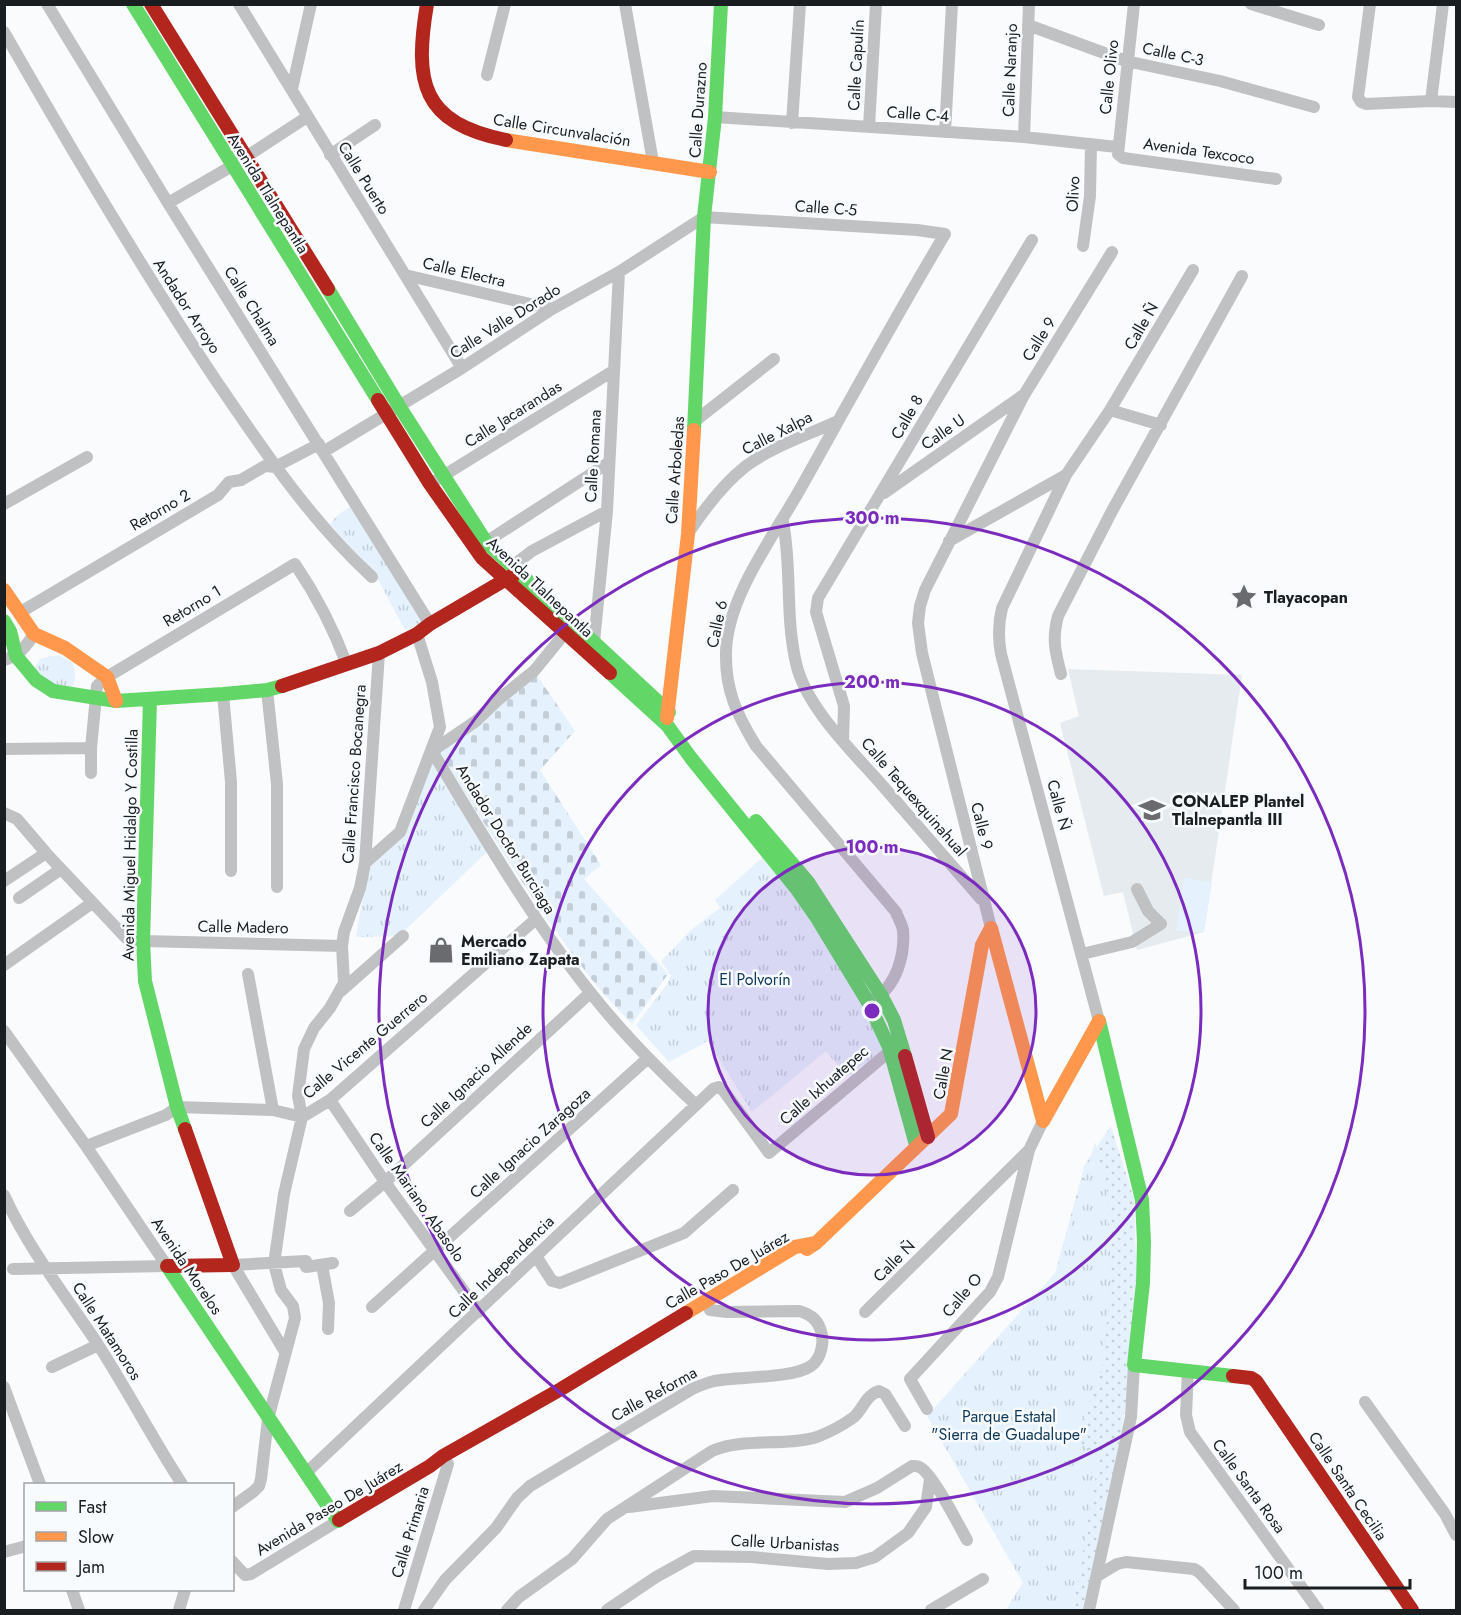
<svg xmlns="http://www.w3.org/2000/svg" width="1461" height="1615" font-family="Jost,sans-serif">
	<style>
		.built { fill: #e5ebef }
		.grass { fill: url(#grass-dots) }
		.cemetery { fill: url(#cemetery-stones) }
		.park { fill: url(#park-tufts) }
		.pitch { fill: #e5f1fc }
		.lines { fill: none; stroke-linecap: round; stroke-linejoin: round }
		.street { stroke: #c0c1c2; stroke-width: 12 }
		.fast { stroke: #63d668; stroke-width: 14 }
		.slow { stroke: #ff974d; stroke-width: 14 }
		.jam { stroke: #b3261e; stroke-width: 14 }
		.ring { fill: none; stroke: #7b2cbf; stroke-width: 3 }
		.labels { text-anchor: middle; dominant-baseline: central; stroke-width: 5; stroke-linejoin: round; paint-order: stroke }
		.street-label { font-size: 16px; fill: #1b1e21; stroke: #f8fbfe }
		.poi-label { font-size: 16px; font-weight: bold; fill: #1b1e21; stroke: #f8fbfe; text-anchor: start }
		.park-label { font-size: 16px; fill: #0e3757; stroke: #f8fbfe }
		.centre { fill: #7b2cbf; stroke: #f8fbfe; stroke-width: 3 }
		.ring-label { font-size: 18px; text-anchor: middle; font-weight: bold; fill: #7b2cbf; stroke: #f8fbfe; stroke-width: 5; stroke-linejoin: round; paint-order: stroke }
	</style>
	<defs>
		<pattern id="grass-dots" width="8" height="8" patternUnits="userSpaceOnUse" patternTransform="scale(1.5)"><rect width="8" height="8" fill="#e5f1fc"/><path d="M2 2h.1M6 6h.1" fill="none" stroke="#c4ced8" stroke-width="1.8" stroke-linecap="round"/></pattern>
		<pattern id="cemetery-stones" width="16" height="16" patternUnits="userSpaceOnUse" patternTransform="scale(1.5)"><rect width="16" height="16" fill="#e5f1fc"/><path d="M2 7V4a2 2 0 0 1 4 0v3zM10 15v-3a2 2 0 0 1 4 0v3z" fill="#c4ced8"/></pattern>
		<pattern id="park-tufts" width="24" height="20" patternUnits="userSpaceOnUse" patternTransform="scale(1.5)"><rect width="24" height="20" fill="#e5f1fc"/><path d="M3 7l-1-3M5 7V3M7 7l1-3M15 17l-1-3M17 17v-4M19 17l1-3" fill="none" stroke="#c4ced8"/></pattern>
	</defs>
	<rect width="100%" height="100%" fill="#f9fbfd"/>
	<!-- built -->
	<path class="built" d="M1068,669L1242,675L1204,932L1137,950L1123,892L1104,896L1060,723L1079,716Z"/>
	<!-- grass -->
	<path class="grass" d="M1111,1126L1134,1199L1138,1326L1118,1453L1086,1610H1006L1027,1576L1050,1292L1085,1164Z"/>
	<!-- cemetery -->
	<path class="cemetery" d="M536,674L575,731L540,770L601,865L584,879L668,974L632,1024C617,1008 602,993 589,976C534,904 486,827 439,751Z"/>
	<!-- park -->
	<path class="park" d="M356,503L424,623L405,630L375,574L330,524L339,514Z
		M50,656H60L72,662C75,672 78,680 70,689L43,682L34,669L40,659Z
		M433,759L489,850L399,936L356,937L368,866L404,832Z
		M764,856L843,966L889,1047L847,1076L826,1051L752,1112L708,1041L669,1062L636,1025L665,987L671,976L661,961L691,930L720,908L715,900Z
		M1095,1142L1108,1194L1111,1287L1101,1373L1075,1439L1099,1457L1073,1610H1006L1023,1583L927,1416L1056,1272Z"/>
	<!-- pitch -->
	<path class="pitch" d="M1184,878L1212,882L1204,932L1176,931Z"/>
	<g class="lines">
		<!-- street -->
		<path class="street" d="M47,4L168,203L430,624
			M239,4L462,368
			M625,4L653,162
			M1134,4L1118,154L1123,158L1276,179
			M1251,4L1319,25
			M1370,4L1358,97L1361,102L1366,104L1431,101L1456,102
			M1028,25L1126,61L1220,81L1314,107
			M4,32C72,151 141,268 217,382C264,451 310,520 372,577
			M487,75L505,4
			M292,89L311,4
			M1431,101L1443,4
			M715,117L1024,137L1117,147
			M792,123L800,4
			M869,127L876,4
			M945,132L952,4
			M1024,137L1029,4
			M330,155L375,125
			M168,203L232,166L307,117
			M1083,246L1090,196L1091,144
			M405,275L552,309
			M1110,410L1161,425
			M695,421L774,359
			M323,452L462,368L552,309L619,272L704,217L917,230L945,234C896,316 850,400 803,484C776,533 727,596 726,652C725,690 737,715 756,746L896,912C898,918 902,924 903,930C905,954 897,986 874,999
			M438,479L613,371
			M884,493L1022,396
			M4,504L87,457
			M783,522C792,568 785,616 796,663C805,706 853,752 882,785C915,823 948,861 981,899
			M689,532C705,508 723,484 746,466C773,446 808,435 838,421
			M949,541L1066,475
			M486,542L608,463
			M519,572L515,564L532,551L607,511
			M19,613L218,495L229,482L241,480L265,466L275,467L319,444
			M594,642L607,511L619,272
			M4,660C19,655 26,647 34,634
			M1061,674C1055,651 1052,639 1058,616L1112,511L1242,276
			M267,690L277,784V887
			M223,694L231,782V871
			M843,740L844,706L816,612L818,598L1032,240
			M4,749L91,748
			M432,751C482,833 530,917 590,992C622,1033 659,1070 696,1105
			M432,751L476,721L499,699L534,671L565,633
			M91,773V748L97,686L107,677L295,564C316,595 334,630 347,665
			M4,813L17,819L46,853L126,938L143,941L342,946
			M365,863L400,832L440,727L432,682L417,634
			M4,881L46,853
			M19,898L61,869
			M991,928L922,653L918,623L920,606L925,590L1024,395L1112,252
			M1082,954L1132,942L1161,924L1148,911L1137,889
			M4,965L92,903
			M248,974L273,1110
			M341,991L403,936
			M1099,1021L1001,654C998,638 998,624 1002,608L1066,475L1110,410L1193,270
			M4,1031L86,1146L167,1266
			M330,1100L385,1182L479,1312
			M86,1146L166,1115L177,1107L273,1110L302,1117L330,1100L536,919
			M4,1195C28,1248 65,1295 97,1343C127,1389 152,1438 182,1484
			M350,1211L385,1182L590,993
			M536,1256L552,1281L560,1283L684,1233L733,1190
			M322,1265L329,1303L328,1329
			M13,1269L167,1266
			M372,1307L647,1059
			M865,1312L1029,1150L1043,1121
			M285,1352L233,1265L306,1261V1267L333,1263
			M52,1367L98,1345
			M1188,1370L1186,1415L1190,1432L1318,1610
			M4,1387L40,1484
			M1365,1402L1445,1514L1456,1535
			M927,1409L910,1379L990,1292L998,1277L1029,1150
			M306,1473L713,1089L719,1087L723,1090L769,1153L896,1046
			M232,1507L253,1492L259,1486L261,1479L268,1419L295,1318L293,1306L281,1290L274,1264L284,1194L302,1117L298,1096L304,1049L314,1028L330,1008L344,983L342,946L344,932L360,888L365,863L379,653
			M629,1507L713,1496L845,1502L877,1488L912,1466C916,1466 917,1465 921,1468C934,1476 958,1524 967,1540
			M4,1552L26,1546
			M232,1561L245,1575L251,1574L338,1521
			M1097,1576L1117,1564L1126,1562L1194,1569L1199,1572L1234,1610
			M72,1590L79,1610
			M179,1610L185,1590
			M404,1610L448,1464L443,1456
			M424,1610L445,1580L496,1528L517,1498L530,1486L692,1389C699,1386 706,1383 714,1381C739,1376 792,1379 811,1366C822,1358 825,1340 820,1328C816,1318 809,1314 799,1311L727,1312L710,1310
			M507,1610L519,1597L572,1559L607,1519L712,1451C745,1437 783,1447 817,1437C830,1432 843,1425 854,1417C863,1409 866,1395 879,1391L885,1394L905,1426
			M607,1610L656,1577L694,1556L752,1557L828,1564L856,1563L875,1557L908,1533L926,1507L930,1479
			M931,1610L983,1579
			M1089,1610L1131,1417L1134,1365"/>
		<!-- fast -->
		<path class="fast" d="M133,4L378,400
			M328,289L399,406L486,542L669,712
			M694,430L704,217L715,117L721,4
			M4,621L10,631L16,656L36,680L53,691L116,701L223,694L267,690L282,686
			M610,673L667,725L691,758L796,888L817,918L868,1002L889,1047L916,1145
			M150,700L143,941L145,981L177,1107L185,1129
			M756,821L808,882L881,995L894,1020L905,1056
			M1099,1021L1142,1200L1144,1242L1143,1283L1134,1365L1233,1376
			M167,1266L338,1521L339,1520"/>
		<!-- slow -->
		<path class="slow" d="M506,140L710,172
			M4,590L34,634L65,648L107,677L116,701
			M667,718L688,534L694,430
			M991,928L1043,1121
			M1043,1121L1099,1021
			M807,1249L816,1243L951,1114L982,945L991,928
			M686,1313L795,1247L816,1243"/>
		<!-- jam -->
		<path class="jam" d="M151,4L328,289
			M427,4C414,82 421,123 506,140
			M378,400L430,484L482,558L610,673
			M282,686L379,653L417,634L430,624L515,574
			M905,1056L928,1137
			M167,1266L233,1265L185,1129
			M1233,1376L1251,1378L1256,1381L1412,1610
			M339,1520L430,1466L443,1456L561,1389L686,1313"/>
	</g>
	<!-- distance rings -->
	<circle cx="872" cy="1011" r="164" fill="#7b2cbf" fill-opacity=".12"/>
	<g class="ring">
		<circle cx="872" cy="1011" r="164"/>
		<circle cx="872" cy="1011" r="329"/>
		<circle cx="872" cy="1011" r="493"/>
	</g>
	<!-- icons -->
	<defs>
		<g id="sight-bare" transform="scale(2.07)"><path d="M0-6L1.8-2.2L6-1.7L2.9 1.2L3.7 5.4L0 3.3L-3.7 5.4L-2.9 1.2L-6-1.7L-1.8-2.2Z" fill="#696b6e" stroke="#f8fbfe" stroke-width="2.5" paint-order="stroke"/></g>
		<g id="university-bare" transform="scale(2.07)"><path d="M0-5L7-2L0 1L-7-2ZM-4 1L0 2.5L4 1V4Q0 6-4 4Z" fill="#696b6e" stroke="#f8fbfe" stroke-width="2.5" paint-order="stroke"/></g>
		<g id="shop-bare" transform="scale(2.07)"><path d="M-5-2.5h2.3a2.7 3.5 0 0 1 5.4 0H5L5.5 6h-11ZM-1.5-2.5h3a1.5 2.3 0 0 0-3 0Z" fill="#696b6e" stroke="#f8fbfe" stroke-width="2.5" paint-order="stroke"/></g>
	</defs>
	<g fill-rule="evenodd">
		<use href="#sight-bare" x="1244" y="597"/>
		<use href="#university-bare" x="1152" y="810"/>
		<use href="#shop-bare" x="441" y="950"/>
	</g>
	<g class="labels">
		<!-- street labels -->
		<g class="street-label">
			<text transform="translate(1173 54) rotate(12)">Calle C-3</text>
			<text transform="translate(856 65) rotate(-87)">Calle Capulín</text>
			<text transform="translate(1010 70) rotate(-88)">Calle Naranjo</text>
			<text transform="translate(1109 77) rotate(-84)">Calle Olivo</text>
			<text transform="translate(698 110) rotate(-86)">Calle Durazno</text>
			<text transform="translate(918 114) rotate(4)">Calle C-4</text>
			<text transform="translate(562 130) rotate(9)">Calle Circunvalación</text>
			<text transform="translate(1199 151) rotate(8)">Avenida Texcoco</text>
			<text transform="translate(364 178) rotate(58)">Calle Puerto</text>
			<text transform="translate(268 193) rotate(58)">Avenida Tlalnepantla</text>
			<text transform="translate(1073 194) rotate(-87)">Olivo</text>
			<text transform="translate(826 208) rotate(4)">Calle C-5</text>
			<text transform="translate(464 272) rotate(13)">Calle Electra</text>
			<text transform="translate(187 306) rotate(57)">Andador Arroyo</text>
			<text transform="translate(252 306) rotate(58)">Calle Chalma</text>
			<text transform="translate(505 321) rotate(-32)">Calle Valle Dorado</text>
			<text transform="translate(1141 326) rotate(-60)">Calle Ñ</text>
			<text transform="translate(1039 339) rotate(-58)">Calle 9</text>
			<text transform="translate(513 414) rotate(-32)">Calle Jacarandas</text>
			<text transform="translate(907 417) rotate(-60)">Calle 8</text>
			<text transform="translate(943 432) rotate(-35)">Calle U</text>
			<text transform="translate(777 433) rotate(-27)">Calle Xalpa</text>
			<text transform="translate(593 456) rotate(-87)">Calle Romana</text>
			<text transform="translate(675 470) rotate(-86)">Calle Arboledas</text>
			<text transform="translate(160 510) rotate(-30)">Retorno 2</text>
			<text transform="translate(540 587) rotate(43)">Avenida Tlalnepantla</text>
			<text transform="translate(192 606) rotate(-31)">Retorno 1</text>
			<text transform="translate(717 624) rotate(-78)">Calle 6</text>
			<text transform="translate(354 774) rotate(-86)">Calle Francisco Bocanegra</text>
			<text transform="translate(914 797) rotate(49)">Calle Tequexquinahual</text>
			<text transform="translate(1059 805) rotate(75)">Calle Ñ</text>
			<text transform="translate(982 826) rotate(76)">Calle 9</text>
			<text transform="translate(506 839) rotate(58)">Andador Doctor Burciaga</text>
			<text transform="translate(130 845) rotate(-89)">Avenida Miguel Hidalgo Y Costilla</text>
			<text transform="translate(243 927) rotate(1)">Calle Madero</text>
			<text transform="translate(365 1045) rotate(-40)">Calle Vicente Guerrero</text>
			<text transform="translate(943 1074) rotate(-80)">Calle N</text>
			<text transform="translate(476 1075) rotate(-43)">Calle Ignacio Allende</text>
			<text transform="translate(824 1085) rotate(-41)">Calle Ixhuatepec</text>
			<text transform="translate(530 1143) rotate(-42)">Calle Ignacio Zaragoza</text>
			<text transform="translate(417 1197) rotate(55)">Calle Mariano Abasolo</text>
			<text transform="translate(894 1261) rotate(-45)">Calle Ñ</text>
			<text transform="translate(187 1266) rotate(56)">Avenida Morelos</text>
			<text transform="translate(501 1267) rotate(-44)">Calle Independencia</text>
			<text transform="translate(727 1270) rotate(-30)">Calle Paso De Juárez</text>
			<text transform="translate(962 1295) rotate(-50)">Calle O</text>
			<text transform="translate(107 1331) rotate(57)">Calle Matamoros</text>
			<text transform="translate(654 1394) rotate(-29)">Calle Reforma</text>
			<text transform="translate(1249 1486) rotate(54)">Calle Santa Rosa</text>
			<text transform="translate(1348 1486) rotate(56)">Calle Santa Cecilia</text>
			<text transform="translate(329 1508) rotate(-31)">Avenida Paseo De Juárez</text>
			<text transform="translate(410 1532) rotate(-73)">Calle Primaria</text>
			<text transform="translate(785 1543) rotate(3)">Calle Urbanistas</text>
		</g>
		<!-- poi labels -->
		<g class="poi-label">
			<text x="1264" y="597">Tlayacopan</text>
			<text x="1172" y="801">CONALEP Plantel<tspan x="1172" dy="18">Tlalnepantla III</tspan></text>
			<text x="461" y="941">Mercado<tspan x="461" dy="18">Emiliano Zapata</tspan></text>
		</g>
		<!-- park labels -->
		<g class="park-label">
			<text x="755" y="979">El Polvorín</text>
			<text x="1009" y="1416">Parque Estatal<tspan x="1009" dy="18">"Sierra de Guadalupe"</tspan></text>
		</g>
	</g>
	<circle cx="872" cy="1011" r="9" class="centre"/>
	<g class="ring-label">
		<text x="872" y="524">300 m</text>
		<text x="872" y="688">200 m</text>
		<text x="872" y="853">100 m</text>
	</g>
	<!-- border -->
	<rect width="1461" height="1615" fill="none" stroke="#1b1e21" stroke-width="12"/>
	<!-- legend -->
	<rect x="24" y="1483" width="210" height="108" fill="#f8fbfe" stroke="#a0a3a6" stroke-width="1.5"/>
	<rect x="36" y="1502" width="30" height="9" fill="#63d668" stroke="#a0a3a6" stroke-width="1.5"/>
	<text x="78" y="1513" font-size="18" fill="#1b1e21">Fast</text>
	<rect x="36" y="1532" width="30" height="9" fill="#ff974d" stroke="#a0a3a6" stroke-width="1.5"/>
	<text x="78" y="1543" font-size="18" fill="#1b1e21">Slow</text>
	<rect x="36" y="1562" width="30" height="9" fill="#b3261e" stroke="#a0a3a6" stroke-width="1.5"/>
	<text x="78" y="1573" font-size="18" fill="#1b1e21">Jam</text>
	<!-- scale -->
	<path d="M1245 1579v9h165v-9" fill="none" stroke="#1b1e21" stroke-width="3"/>
	<text x="1254" y="1579" font-size="18" fill="#1b1e21" stroke="#f8fbfe" stroke-width="4.5" paint-order="stroke">100 m</text>
</svg>
